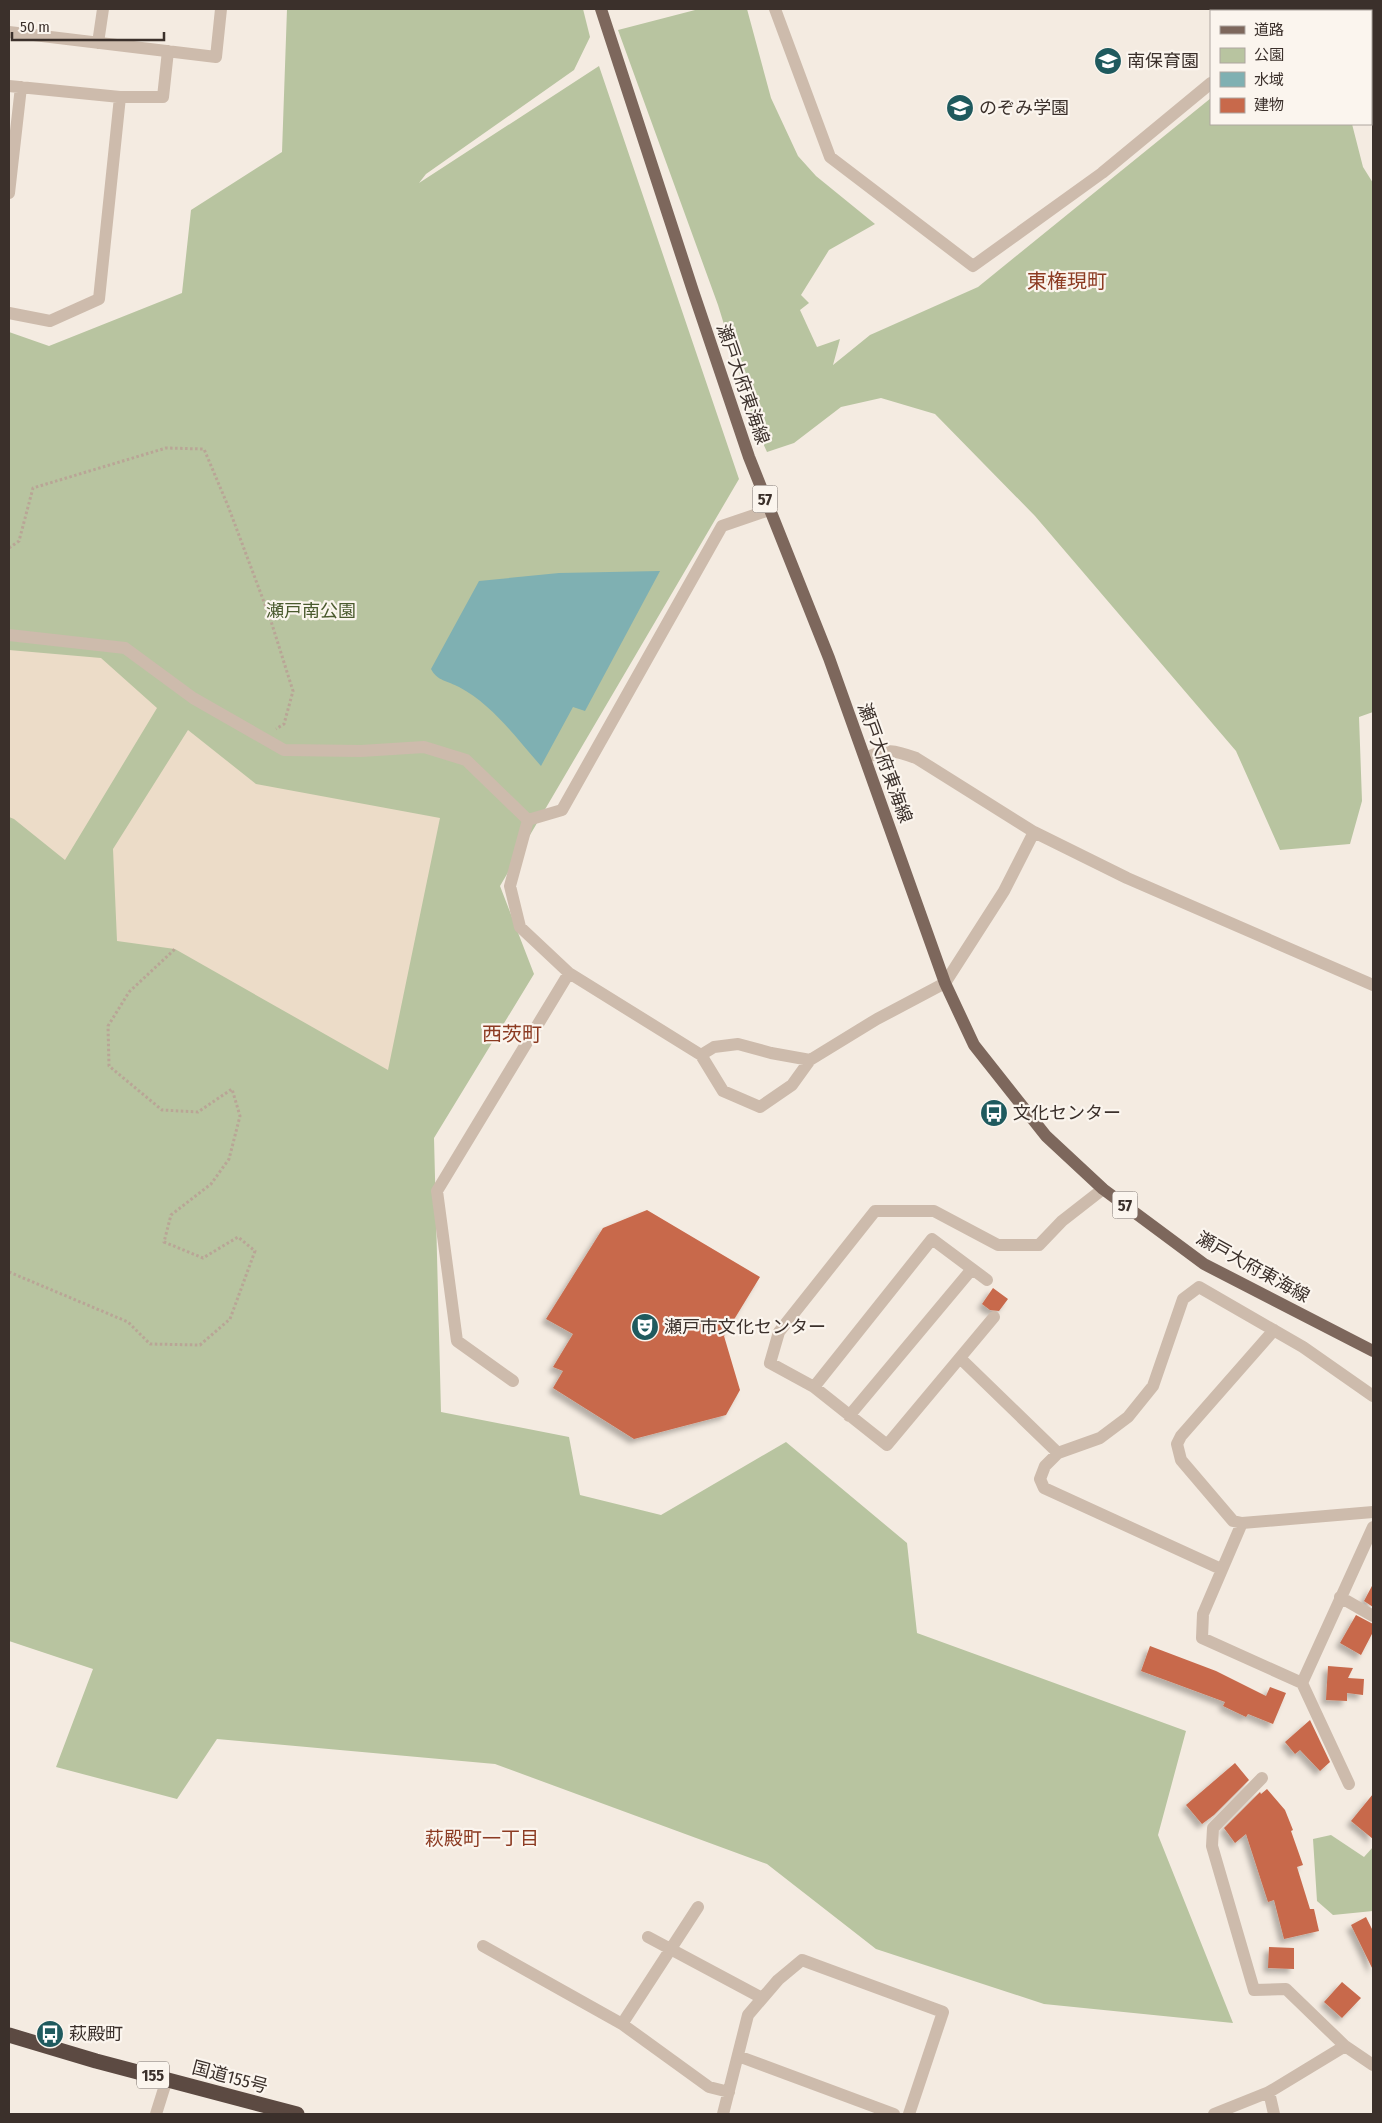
<svg xmlns="http://www.w3.org/2000/svg" width="1382" height="2123" font-family="'Fira Sans Condensed','Noto Sans JP',sans-serif">
	<style>
		.green { fill: #b8c4a0 }
		.plaza { fill: #ecdcc8 }
		.water { fill: #7fb0b2 }
		.building { fill: #c8694b; filter: url(#shadow) }
		.lines { fill: none; stroke-linecap: round; stroke-linejoin: round }
		.path { stroke: #b9a596; stroke-width: 3; stroke-dasharray: 2.5 2.5; stroke-linecap: butt }
		.minor { stroke: #cdbbac; stroke-width: 12 }
		.major { stroke: #7d675c; stroke-width: 12 }
		.highway { stroke: #5c4a42; stroke-width: 15 }
		.labels { text-anchor: middle; dominant-baseline: central; stroke-width: 4.5; stroke-linejoin: round; paint-order: stroke }
		.shield { fill: #fbf5ee; stroke: #756b66; stroke-width: 1 }
		.shield-label { font-size: 16px; font-weight: bold; fill: #3b302b }
		.poi-label { font-size: 18px; fill: #3b302b; stroke: #fbf5ee; text-anchor: start }
		.street-label { font-size: 18px; fill: #3b302b; stroke: #fbf5ee }
		.park-label { font-size: 18px; fill: #4a5a2e; stroke: #fbf5ee }
		.neighbourhood-label { font-size: 19px; fill: #8c3b22; stroke: #fbf5ee }
		.quarter-label { font-size: 20px; fill: #8c3b22; stroke: #fbf5ee }
	</style>
	<defs>
		<filter id="shadow"><feDropShadow dx="-4.5" dy="4.5" stdDeviation="2.5" flood-color="#0004"/></filter>
	</defs>
	<rect width="100%" height="100%" fill="#f4ebe1"/>
	<!-- green -->
	<path class="green" d="M287,9H583L590,37L574,70L426,174L419,183L599,66L739,479L500,886L534,974L434,1138L441,1412L569,1437L580,1495L661,1515L786,1442L907,1543L917,1633L1186,1731L1158,1835L1233,2023L1044,2004L876,1949L767,1864L495,1764L217,1739L177,1799L56,1767L93,1669L9,1641V332L49,346L182,293L191,210L282,152Z
		M699,9H747L771,98L798,156L816,176L875,224L829,250L801,295L809,303L800,310L817,347L840,339L833,365L870,335L978,287L1211,98V124H1352L1363,167L1373,183V712L1359,717L1362,801L1350,844L1280,850L1236,751L1035,516L935,414L881,398L841,407L794,443L767,452L756,428L718,305L618,30Z
		M1331,1835L1364,1857L1373,1847V1911L1333,1915L1317,1901L1313,1839Z"/>
	<!-- plaza -->
	<path class="plaza" d="M9,650L101,658L157,708L65,860L14,819L9,817Z
		M188,730L256,784L440,818L388,1070L175,949L117,941L113,849Z"/>
	<!-- water -->
	<path class="water" d="M660,571L585,711L573,707L541,766C516,738 493,705 459,687C448,681 437,681 431,669L479,581L559,573Z"/>
	<!-- building -->
	<path class="building" d="M647,1210L760,1277L724,1336L740,1390L726,1415L634,1439L553,1388L563,1371L553,1367L573,1334L546,1319L603,1228Z
		M993,1288L1008,1299L999,1311L990,1310L982,1304Z
		M1373,1584V1607L1364,1601Z
		M1356,1615L1373,1624V1632L1361,1655L1340,1643Z
		M1150,1646L1216,1671L1266,1696L1270,1687L1286,1693L1273,1724L1248,1714L1246,1717L1223,1706L1225,1702L1141,1671Z
		M1328,1666L1353,1668L1348,1678L1364,1679L1363,1695L1347,1693V1701L1326,1700Z
		M1310,1720L1330,1762L1320,1771L1300,1750L1295,1754L1285,1742Z
		M1235,1763L1249,1780L1214,1815L1202,1824L1186,1805Z
		M1267,1789L1285,1810L1293,1830L1291,1831L1303,1865L1297,1867L1310,1909H1314L1319,1931L1284,1939L1274,1900L1268,1902L1246,1834L1235,1843L1224,1828L1260,1792L1261,1794Z
		M1373,1794V1839L1351,1821Z
		M1366,1917L1373,1931V1970L1351,1925Z
		M1269,1947L1294,1948V1969L1268,1968Z
		M1342,1982L1361,1998L1342,2018L1324,2002Z"/>
	<g class="lines">
		<!-- path -->
		<path class="path" d="M9,548L19,541L33,488L166,448L204,449L228,506L270,618L293,691L284,724L276,729
			M9,1272L128,1322L150,1344L200,1345L230,1319L255,1251L238,1237L203,1258L164,1242L171,1215L211,1184L229,1159L240,1116L232,1089L198,1112L162,1110L109,1066L108,1026L129,992L175,949"/>
		<!-- minor -->
		<path class="minor" d="M775,9L830,157L973,266L1102,173L1211,83
			M1230,9V11
			M9,32L216,57L221,9
			M98,43L103,9
			M9,86L120,97H163L168,51
			M9,193L21,87
			M9,313L50,321L99,299L120,97
			M9,635L125,648L193,698L284,750L361,751L424,747L466,760L528,820
			M865,758C887,748 894,750 916,758L1034,832L1127,878L1373,985
			M528,820L562,810L722,526L769,510
			M528,820L510,886L520,927L569,973
			M701,1055L714,1047L738,1044L771,1053L810,1060
			M994,1317L887,1445L814,1387L770,1363L779,1332L875,1211H934L998,1245H1039L1062,1221L1103,1189
			M1274,1330L1181,1436L1177,1444L1181,1460L1233,1521L1242,1523L1373,1512
			M961,1359L1058,1453
			M513,1381L457,1341L437,1191L569,973L701,1055L723,1091L760,1107L792,1085L810,1060L877,1019L945,983L1004,891L1034,832
			M814,1387L932,1239L987,1280
			M849,1416L972,1269
			M1242,1523L1203,1614L1202,1638L1302,1683L1349,1784
			M1221,1569L1044,1488L1040,1479L1045,1466L1058,1453L1100,1438L1128,1417L1153,1386L1183,1299L1199,1287L1303,1347L1373,1396
			M1340,1597L1373,1616
			M1302,1683L1373,1527
			M1262,1778L1213,1828L1212,1846L1254,1990L1286,1989L1345,2046L1269,2092
			M648,1937L762,1998
			M483,1946L622,2024L709,2087L729,2092
			M622,2024L698,1907
			M1345,2046L1373,2065
			M738,2056L894,2114
			M156,2114L167,2079
			M723,2114L748,2015L778,1980L802,1960L943,2012L909,2114
			M1214,2114L1269,2092L1274,2114"/>
		<!-- major -->
		<path class="major" d="M601,9L693,291L749,457L829,658L945,983L974,1045L1046,1136L1103,1189L1204,1264L1373,1351"/>
		<!-- highway -->
		<path class="highway" d="M9,2035L96,2061L297,2114"/>
	</g>
	<!-- icons -->
	<defs>
		<g id="school-disc" transform="scale(1.4375)"><circle r="9.5" fill="#1f5a5e" stroke="#fbf5ee"/><path d="M0-5L7-2L0 1L-7-2ZM-4 1L0 2.5L4 1V4Q0 6-4 4Z" fill="#fff"/></g>
		<g id="bus-disc" transform="scale(1.4375)"><circle r="9.5" fill="#1f5a5e" stroke="#fbf5ee"/><path d="M-5-6H5V4H4V6H2V4H-2V6H-4V4H-5ZM-3.5-4V0h7V-4ZM-3.5 1.2v1.5H-2V1.2ZM2 1.2v1.5H3.5V1.2Z" fill="#fff"/></g>
		<g id="theatre-disc" transform="scale(1.4375)"><circle r="9.5" fill="#1f5a5e" stroke="#fbf5ee"/><path d="M-5-5.5Q0-4 5-5.5V0Q5 5 0 6Q-5 5-5 0ZM-3.3-2.5H-1v1.5H-3.3ZM1-2.5H3.3v1.5H1ZM-2.8 1Q0 5.5 2.8 1Z" fill="#fff"/></g>
	</defs>
	<g fill-rule="evenodd">
		<use href="#school-disc" x="1108" y="61"/>
		<use href="#school-disc" x="960" y="108"/>
		<use href="#bus-disc" x="994" y="1113"/>
		<use href="#theatre-disc" x="645" y="1327"/>
		<use href="#bus-disc" x="50" y="2034"/>
	</g>
	<g class="labels">
		<!-- shield labels -->
		<g class="shield">
			<rect x="752.5" y="485.5" width="25" height="27" rx="4"/>
			<rect x="1112.5" y="1191.5" width="25" height="27" rx="4"/>
			<rect x="137" y="2061.5" width="32" height="27" rx="4"/>
		</g>
		<g class="shield-label">
			<text x="765" y="499">57</text>
			<text x="1125" y="1205">57</text>
			<text x="153" y="2075">155</text>
		</g>
		<!-- poi labels -->
		<g class="poi-label">
			<text x="1127" y="61">南保育園</text>
			<text x="979" y="108">のぞみ学園</text>
			<text x="1013" y="1113">文化センター</text>
			<text x="664" y="1327">瀬戸市文化センター</text>
			<text x="69" y="2034">萩殿町</text>
		</g>
		<!-- street labels -->
		<g class="street-label">
			<text transform="translate(743 384) rotate(71)">瀬戸大府東海線</text>
			<text transform="translate(885 763) rotate(70)">瀬戸大府東海線</text>
			<text transform="translate(1253 1267) rotate(29)">瀬戸大府東海線</text>
			<text transform="translate(230 2077) rotate(15)">国道155号</text>
		</g>
		<!-- park labels -->
		<g class="park-label">
			<text x="311" y="611">瀬戸南公園</text>
		</g>
		<!-- neighbourhood labels -->
		<g class="neighbourhood-label">
			<text x="482" y="1838">萩殿町一丁目</text>
		</g>
		<!-- quarter labels -->
		<g class="quarter-label">
			<text x="1067" y="281">東権現町</text>
			<text x="512" y="1034">西茨町</text>
		</g>
	</g>
	<!-- border -->
	<rect width="1382" height="2123" fill="none" stroke="#3b302b" stroke-width="20"/>
	<!-- legend -->
	<rect x="1210" y="10" width="162" height="115" fill="#fbf5ee" stroke="#aea6a0"/>
	<rect x="1220" y="26" width="25" height="8" fill="#7d675c" stroke="#aea6a0"/>
	<text x="1254" y="35" font-size="15" fill="#3b302b">道路</text>
	<rect x="1220" y="48" width="25" height="15" fill="#b8c4a0" stroke="#aea6a0"/>
	<text x="1254" y="60" font-size="15" fill="#3b302b">公園</text>
	<rect x="1220" y="72" width="25" height="15" fill="#7fb0b2" stroke="#aea6a0"/>
	<text x="1254" y="85" font-size="15" fill="#3b302b">水域</text>
	<rect x="1220" y="98" width="25" height="15" fill="#c8694b" stroke="#aea6a0"/>
	<text x="1254" y="110" font-size="15" fill="#3b302b">建物</text>
	<!-- scale -->
	<path d="M12 32v8h152v-8" fill="none" stroke="#3b302b" stroke-width="2.5"/>
	<text x="20" y="32" font-size="15" fill="#3b302b" stroke="#fbf5ee" stroke-width="4" paint-order="stroke">50 m</text>
</svg>
